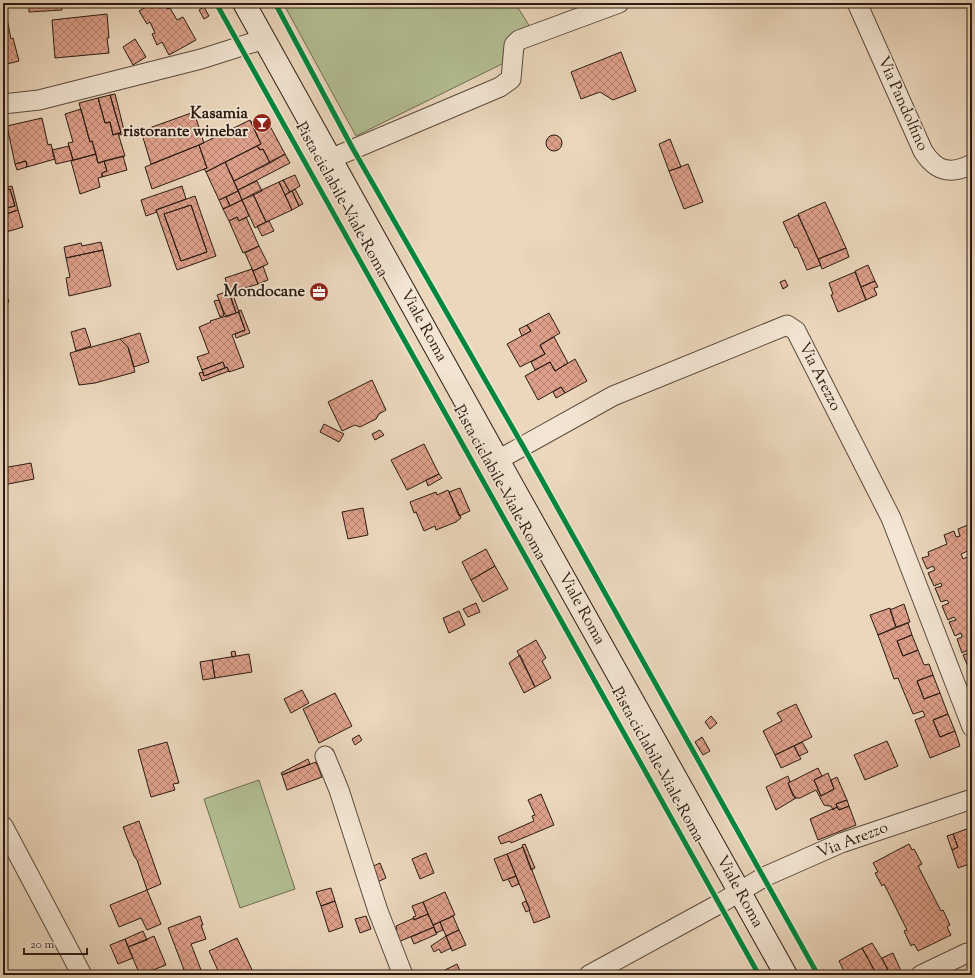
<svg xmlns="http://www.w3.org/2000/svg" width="975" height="978" font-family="'Sorts Mill Goudy',serif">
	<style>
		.green { fill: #b3bf93; stroke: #6f6d53 }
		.building { fill: url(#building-cross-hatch); stroke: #2b1b13; fill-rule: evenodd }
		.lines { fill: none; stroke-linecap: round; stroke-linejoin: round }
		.minor-casing { stroke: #5b4a3d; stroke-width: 21 }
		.secondary-casing { stroke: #2b1b13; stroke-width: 24 }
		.minor { stroke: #f2e5d3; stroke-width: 19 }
		.secondary { stroke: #f2e5d3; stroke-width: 22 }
		.cycleway-casing { stroke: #f2e5d3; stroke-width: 8 }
		.cycleway { stroke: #00873e; stroke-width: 5 }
		.labels { text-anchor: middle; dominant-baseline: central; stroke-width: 3.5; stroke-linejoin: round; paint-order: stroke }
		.street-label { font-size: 16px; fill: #2b1b13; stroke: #f2e5d3 }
		.poi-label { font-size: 16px; font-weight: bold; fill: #2b1b13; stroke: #f2e5d3; text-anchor: end }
	</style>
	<defs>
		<pattern id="building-cross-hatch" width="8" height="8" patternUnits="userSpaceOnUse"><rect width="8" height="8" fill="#dea08a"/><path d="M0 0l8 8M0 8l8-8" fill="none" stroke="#b48270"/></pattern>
	</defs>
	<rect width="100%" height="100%" fill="#ebd7bc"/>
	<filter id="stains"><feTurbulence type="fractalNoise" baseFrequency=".005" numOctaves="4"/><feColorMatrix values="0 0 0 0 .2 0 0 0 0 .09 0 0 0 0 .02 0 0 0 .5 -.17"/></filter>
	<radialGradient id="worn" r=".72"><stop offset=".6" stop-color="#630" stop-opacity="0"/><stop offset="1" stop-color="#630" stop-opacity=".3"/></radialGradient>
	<!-- green -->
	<path class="green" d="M283,3H515L532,30L508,61L356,136Z
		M259,780L295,889L240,908L204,799Z"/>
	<!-- building -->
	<path class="building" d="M29,3H61L62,10L29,12Z
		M95,3H113V4H95Z
		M153,3H164L167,9L170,8L177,20L183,17L196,40L169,55L162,42L157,45L152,34L155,33L150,22L147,24L139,11Z
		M578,3H610L582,14Z
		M204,7L209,16L204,19L199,10Z
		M3,14H6L11,39L13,38L19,61L3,65Z
		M107,14L109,38H107L109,53L55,58L52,20Z
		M135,39L146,57L133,65L123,47Z
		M621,52L636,91L613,100L600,92L581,99L571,72Z
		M115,94L125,134L119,135L118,133H121L110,95Z
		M110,95L121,133L113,135L110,122L105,123L98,98Z
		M98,98L105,123L110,122L113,135L118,133L125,156L98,163L92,141L90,142L79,103Z
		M81,109L90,142L92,141L96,154L73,160L68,143L73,142L65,114Z
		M194,112L204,143L151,164L141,131Z
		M264,115L285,154L270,163L263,149L260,150L257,146L261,144L251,122Z
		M42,118L48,145L51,144L55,159L27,167L26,161L15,164L7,126Z
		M250,120L261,144L206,172L204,169L207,168L199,145Z
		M546 143a8 8 0 1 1 16 0a8 8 0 1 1-16 0Z
		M670,139L681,167L669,171L659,144Z
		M199,145L207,168L152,189L145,167Z
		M69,146L73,160L56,164L52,150Z
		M257,146L260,150L263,149L270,163L234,181L225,162Z
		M96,154L98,163L104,161L107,171L102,173V177L98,178L100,187L80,194L71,161Z
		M285,154L290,163L238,190L234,181Z
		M123,156L127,170L102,177V173L107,171L104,161Z
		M26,161L27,167L17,170L15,164Z
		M225,162L238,191L219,200L206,172Z
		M688,164L703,202L684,209L669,171Z
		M295,175L300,186L290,192L283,180Z
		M283,180L290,192L285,195L279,182Z
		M257,181L262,191L242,200L238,190Z
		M279,182L292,210L266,222L253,194Z
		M12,186L18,210L3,215V209L15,206L10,189L3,191V188Z
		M182,186L186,199L156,210L157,212L146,216L141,200Z
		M10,189L15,206L3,209V191Z
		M295,189L303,204L299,206L292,191Z
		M238,191L242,200L230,206L226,197Z
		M292,191L299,206L292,210L285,195Z
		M253,194L266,222L255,228L242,200Z
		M195,196L216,256L177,270L156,210ZM191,205L207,252L181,261L164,214Z
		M226,197L230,206L223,209L219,200Z
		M242,200L249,216L239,221L237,217L229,221L223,209Z
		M825,202L846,248L818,259L798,214Z
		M191,205L207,252L181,261L164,214Z
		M18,210L23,227L3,233V215Z
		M798,215L821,265L807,270L797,247L795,248L783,222Z
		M237,217L239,221L246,217L259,246L243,253L229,221Z
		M269,221L274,231L262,236L257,226Z
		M101,242L103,250L66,258L64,247L81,243L82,246Z
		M259,246L268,264L253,271L245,253Z
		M846,248L849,257L822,269L818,259Z
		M103,250L111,286L69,296L66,278L70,277L66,258Z
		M868,265L875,281L861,287L855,271Z
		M263,266L268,280L258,284L253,271Z
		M4,268L8,281L3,283V269Z
		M252,269L258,284L230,293L225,278Z
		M855,272L866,300L838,312L831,295L833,294L829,283Z
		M785,280L788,286L783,289L780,282Z
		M875,281L878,287L874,288L877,295L866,300L861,287Z
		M3,285L9,302L3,304Z
		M229,291L236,313L226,317L217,295Z
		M233,295L239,312L236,313L230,296Z
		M219,300L224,315L220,317L214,301Z
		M241,310L250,333L236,338L235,334L245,330L238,311Z
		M239,312L245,330L232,335L244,367L229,372L227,367L225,368L223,362L202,370L197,357L209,353L199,327L211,322L210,321Z
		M549,313L560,333L540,345L545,354L520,367L507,344L531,331L527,325Z
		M527,325L531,331L522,336L519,329Z
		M85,328L91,346L76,351L71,332Z
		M140,333L149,362L134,367L128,347L120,339Z
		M554,337L568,363L555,371L550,362L535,370L531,362L545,354L540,345Z
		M120,339L128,347L135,372L95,383L79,385L70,353Z
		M575,359L587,381L565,393L561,387L538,400L525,376L550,362L555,371Z
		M223,362L225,368L204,376L202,370Z
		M227,367L229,371L202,381L199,373L203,372L204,376Z
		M372,380L386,410L379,414L376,419L360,427L355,425L342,431L328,402Z
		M561,387L565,393L556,398L553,392Z
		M324,424L344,434L339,442L320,432Z
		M380,430L384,435L375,440L372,434Z
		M424,444L439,474L407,490L391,460Z
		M31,463L34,479L3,485V468Z
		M439,474L442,478L428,486L426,480Z
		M460,488L470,511L459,516L449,492Z
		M448,490L461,518L456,522L436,530L435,526L424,531L416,512L414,513L410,502L436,492L437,495Z
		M363,508L368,535L348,539L342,512Z
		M968,525L971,531H972V549L961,554L963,559L971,555L972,557V571H971L972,574V668L969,669L963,655L969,653L968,650L962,653L957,639L962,637L961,633L955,636L949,622L956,620L954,617L948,620L942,606L949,603L947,600L941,602L935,588L942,586L941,583L934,586L928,573L935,570L933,566L927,569L922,558L929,556L928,552L947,544L944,535L954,531L956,537L960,536L958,529Z
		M486,549L495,566L471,580L462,562Z
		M495,566L508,589L483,602L471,580Z
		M476,603L480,612L468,617L463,609Z
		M904,604L910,622L896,627L890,610Z
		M890,608L896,627L878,635L870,615Z
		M459,611L465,625L449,633L443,618Z
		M908,623L912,635L897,641L903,656L918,650L924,665L929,664L933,675L917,681L924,699L940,693L948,714L933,720L940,737L955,731L960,746L930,758L915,720L925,716L923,711L913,714L898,678L894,679L878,635Z
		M912,635L918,650L903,656L897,641Z
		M536,640L546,658L542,661L551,678L535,687L517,651Z
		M235,651L236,656L232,657L231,652Z
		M249,654L252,672L215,678L212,660Z
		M520,655L535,687L524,693L509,663Z
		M212,660L215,678L203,680L200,662Z
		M933,675L940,693L924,699L917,681Z
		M302,690L309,703L291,713L284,699Z
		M335,693L352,726L319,743L303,709Z
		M796,704L812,737L775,755L763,731L782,721L777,713Z
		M948,714L955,731L940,737L933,720Z
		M711,716L717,723L710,729L705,722Z
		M359,735L362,740L355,745L352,739Z
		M702,737L710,751L703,755L695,742Z
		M887,741L898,766L865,780L854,755Z
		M167,742L179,783L173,784L175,790L151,797L138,750Z
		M802,742L808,752L799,756L794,746Z
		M794,746L801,759L781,768L775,755Z
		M308,759L310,764L282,775L281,773Z
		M316,762L322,777L287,790L282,775Z
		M818,768L822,776L814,780L821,796L834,789L831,780L837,777L847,800L836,804L837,807L833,810L831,806H829L824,805L816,790L800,798H795L788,783Z
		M828,773L834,789L821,796L814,780Z
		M788,776L790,782L788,783L793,796L796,798L776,810L766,787Z
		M541,794L554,825L511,843L510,841L501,844L498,837L534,821L532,816L535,815L528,800Z
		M847,800L849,806L839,810L836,804Z
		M849,806L856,825L818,840L810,819L837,807L839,810Z
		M139,821L161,884L147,890L137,860L134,856L123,827Z
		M972,827V863L958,868L952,850L958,847L953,834Z
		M953,834L958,847L952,850L947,836Z
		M525,844L535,868L531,870L522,845Z
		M909,844L912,850L914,849L922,864L918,866L941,911L943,910L950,925L947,927L951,935L918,951L914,944L911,946L904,931L907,930L884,884L882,886L875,873L878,872L873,863Z
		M523,847L550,917L534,923L529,910H530L507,854Z
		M426,853L434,873L420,879L412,859Z
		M507,854L516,876L503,881L494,859Z
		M380,863L386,878L375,883L369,868Z
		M516,876L519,884L512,887L508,879Z
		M972,879V896L967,881Z
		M331,888L335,901L321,906L316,892Z
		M147,890L161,924L147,930L141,918L119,927L110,905Z
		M445,892L455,915L433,925L423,902Z
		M335,901L343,927L329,932L321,906Z
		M526,901L530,910L526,912L522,903Z
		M423,902L428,914L414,920L413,917L416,916L412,906Z
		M428,914L434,927L398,942L393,931L397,929L396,926L414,918V920Z
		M200,916L203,925H201L206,939L191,944L203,975H186L168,928Z
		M366,916L371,929L360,933L355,919Z
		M453,916L459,930L446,936L440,922Z
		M440,922L443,930L436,933L433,925Z
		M434,927L437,934L414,944L411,937Z
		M459,930L466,945L452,951L446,936Z
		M143,931L147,940L128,947L125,939Z
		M154,936L166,965L140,975L128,947Z
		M446,936L451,948L441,953L439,949L434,952L431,946Z
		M237,938L254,974L257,973L258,975H220L209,951Z
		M125,939L133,958L118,964L110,945Z
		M872,943L888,969L877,975L862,948Z
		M862,948L877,975H846L839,961Z
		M893,953L901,971L899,972L900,975H890L882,958Z
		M457,964L462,975H444L443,971Z"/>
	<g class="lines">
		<!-- minor casing -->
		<g class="minor-casing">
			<path id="minor" d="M857,3L923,151C936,172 951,175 972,164
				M3,104L39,100L201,59L264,39
				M330,159L500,87L511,79L514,45L519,40L619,3
				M498,460L613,396L787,325L796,331L891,518L972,727
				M325,756L339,790L378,911L403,975
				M3,826L82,975
				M589,975L719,904L764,877L841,843L972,799
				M921,975L967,953"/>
		</g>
		<!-- secondary casing -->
		<g class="secondary-casing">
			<path id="secondary" d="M244,3L498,460L786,975"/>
		</g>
		<!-- minor -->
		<use href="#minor" class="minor"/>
		<!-- secondary -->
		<use href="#secondary" class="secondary"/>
		<!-- cycleway casing -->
		<g class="cycleway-casing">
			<path id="cycleway" d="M216,3L759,975
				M275,3L353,149L523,446L818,975"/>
		</g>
		<!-- cycleway -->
		<use href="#cycleway" class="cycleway"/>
	</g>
	<!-- icons -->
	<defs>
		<g id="bar-disc" transform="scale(1)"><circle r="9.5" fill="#8f2418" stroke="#f2e5d3"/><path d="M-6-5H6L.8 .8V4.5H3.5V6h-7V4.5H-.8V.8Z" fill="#fff"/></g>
		<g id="office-disc" transform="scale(1)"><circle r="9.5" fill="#8f2418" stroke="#f2e5d3"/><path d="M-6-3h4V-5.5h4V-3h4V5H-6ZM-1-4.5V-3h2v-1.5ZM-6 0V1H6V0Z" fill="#fff"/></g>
	</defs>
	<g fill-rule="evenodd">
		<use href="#bar-disc" x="262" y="123"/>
		<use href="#office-disc" x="319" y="292"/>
	</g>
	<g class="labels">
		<!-- street labels -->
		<g class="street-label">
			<text transform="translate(902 104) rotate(66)">Via Pandolfino</text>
			<text transform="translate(341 200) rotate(61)">Pista ciclabile Viale Roma</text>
			<text transform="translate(423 326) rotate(61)">Viale Roma</text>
			<text transform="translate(819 377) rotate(63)">Via Arezzo</text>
			<text transform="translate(499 483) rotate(61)">Pista ciclabile Viale Roma</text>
			<text transform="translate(581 609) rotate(61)">Viale Roma</text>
			<text transform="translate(657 765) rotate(61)">Pista ciclabile Viale Roma</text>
			<text transform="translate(853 841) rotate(-21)">Via Arezzo</text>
			<text transform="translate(739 892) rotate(61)">Viale Roma</text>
		</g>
		<!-- poi labels -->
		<g class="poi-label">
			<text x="248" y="114">Kasamia<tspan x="248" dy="18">ristorante winebar</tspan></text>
			<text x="305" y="292">Mondocane</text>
		</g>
	</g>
	<!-- margin -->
	<rect width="975" height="978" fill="none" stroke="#ebd7bc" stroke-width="16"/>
	<rect x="4" y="4" width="967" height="970" fill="none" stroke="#2b1b13" stroke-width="2"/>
	<rect x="8" y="8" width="959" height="962" fill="none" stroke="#2b1b13"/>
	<!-- scale -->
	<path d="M24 948v6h63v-6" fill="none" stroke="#2b1b13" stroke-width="2"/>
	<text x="30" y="948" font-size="12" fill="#2b1b13" stroke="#f2e5d3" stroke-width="3" paint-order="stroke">20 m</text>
	<rect width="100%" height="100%" filter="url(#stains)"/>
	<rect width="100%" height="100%" fill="url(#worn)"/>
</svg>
